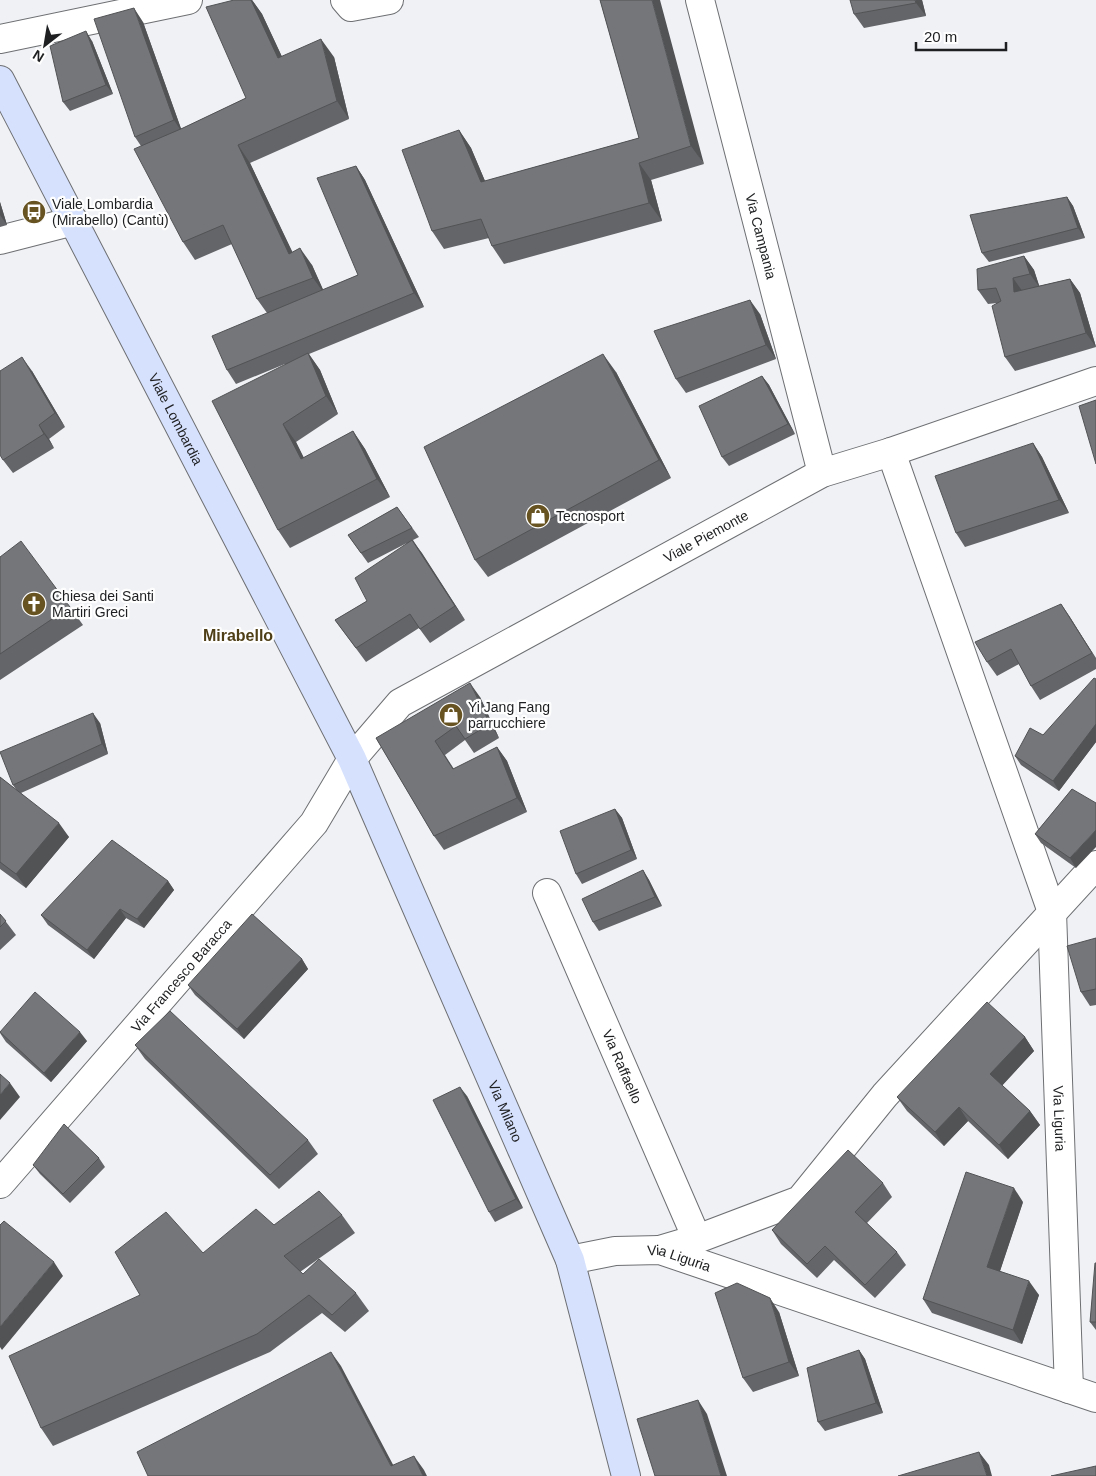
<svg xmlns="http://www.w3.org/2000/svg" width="1096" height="1476" font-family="Arial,sans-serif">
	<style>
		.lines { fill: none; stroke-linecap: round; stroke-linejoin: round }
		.minor-casing { stroke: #6d6f72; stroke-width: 30 }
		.tertiary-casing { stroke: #6d6f72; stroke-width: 30 }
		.secondary-casing { stroke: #6d6f72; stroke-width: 30 }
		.minor { stroke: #fff; stroke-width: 28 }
		.tertiary { stroke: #fff; stroke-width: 28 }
		.secondary { stroke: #d6e1fe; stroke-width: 28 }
		.wall { fill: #646568 }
		.shaded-wall { fill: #515355 }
		.building { fill: #747679; stroke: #515355 }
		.labels { text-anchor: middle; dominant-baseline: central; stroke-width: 4.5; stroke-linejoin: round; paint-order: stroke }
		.poi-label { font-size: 14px; fill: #1e1f20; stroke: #fefeff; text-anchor: start }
		.street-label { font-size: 14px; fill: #1e1f20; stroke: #fefeff }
		.quarter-label { font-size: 16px; font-weight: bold; fill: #4f3f17; stroke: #fefeff }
	</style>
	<rect width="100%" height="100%" fill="#eff1f4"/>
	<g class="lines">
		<!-- minor casing -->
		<g class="minor-casing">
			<g id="minor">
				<path d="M345,0L351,7L389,0"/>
				<path id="s1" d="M700,0L822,473"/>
				<path d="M0,39L188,0"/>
				<path d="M0,240L74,221"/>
				<path id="s2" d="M891,452L1052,912L1069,1389"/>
				<path id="s3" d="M547,893L697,1239"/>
				<path d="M660,1250L697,1239L800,1200L885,1095L1096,865"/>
				<path id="s4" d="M570,1260L615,1251L660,1250L1096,1398"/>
			</g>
		</g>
		<!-- tertiary casing -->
		<g class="tertiary-casing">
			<g id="tertiary">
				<path id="s5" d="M0,1184L314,823L352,759L400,703L822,473L891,452L1096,381"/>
			</g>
		</g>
		<!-- secondary casing -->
		<g class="secondary-casing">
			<g id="secondary">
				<path id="s6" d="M0,80L352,759L570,1260L626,1476"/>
			</g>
		</g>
		<!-- minor -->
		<use href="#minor" class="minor"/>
		<!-- tertiary -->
		<use href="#tertiary" class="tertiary"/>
		<!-- secondary -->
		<use href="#secondary" class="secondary"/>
	</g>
	<!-- wall -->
	<path class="wall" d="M234,0H252L262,14L282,57H334L349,119L250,163L292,252L312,265L323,290L358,275L356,166L365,180L424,307L309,354L320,370L338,414L296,442L304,458L353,431L365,449L390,497L290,548L278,530L285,364L236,384L227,370L267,313L257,299L232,244L195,260L183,242L141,146L135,137L143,22L181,129L246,98Z
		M600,0L704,164L651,180L662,221L504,264L492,246L489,238L444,249L432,231L459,130L471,148L485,181L639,138Z
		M922,0L926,16L864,28L854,14Z
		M92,41L113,94L70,111L63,102Z
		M1067,197L1073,206L1085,238L989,262L982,253Z
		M0,202L7,225L0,227Z
		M1024,256L1034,270L1039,286L1070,279L1080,293L1096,347L1015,371L1005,357L997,303L988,304L978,290Z
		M760,314L776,359L686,393L676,379Z
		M32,371L65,427L49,439L54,448L13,473L3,460Z
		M616,372L671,478L488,577L475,560Z
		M762,376L769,385L795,434L729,466L722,457Z
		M1033,443L1042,457L1069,513L965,547L956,533Z
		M397,507L419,537L413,540L465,620L430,643L419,628L366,662L335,620L367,601L407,543L368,563L348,535Z
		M0,557L70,607L83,625L0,680Z
		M1061,604L1096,658V669L1040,700L1031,686L1019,664L997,676L987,662Z
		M1096,679V742L1059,791L1021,765L1015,756L1043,735Z
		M480,697L499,738L474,753L465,740L445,755L454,769L497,747L507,761L527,812L444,850L434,836L376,738Z
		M100,723L108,754L21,793L69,837L26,888L0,869V777L17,791L13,785Z
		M1072,789L1076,868L1041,843L1035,834Z
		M615,809L622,818L637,859L582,884L576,874Z
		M643,870L649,880L662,906L599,931L593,922Z
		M168,881L174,890L144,928L126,918L94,959L48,925L41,915Z
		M0,914L16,935L0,950Z
		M1096,938V1005L1090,1006L1081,992Z
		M302,959L308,969L244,1039L195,995L188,985Z
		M0,1033L87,1041L51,1082L6,1042Z
		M1025,1037L1034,1051L1002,1085L1030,1111L1040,1125L1008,1159L968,1121L944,1146L907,1111L897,1097Z
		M135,1045L308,1140L318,1154L279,1189L145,1059Z
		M467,1096L523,1208L495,1222L489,1212Z
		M99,1158L105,1167L70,1203L40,1174L33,1165Z
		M883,1183L892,1197L867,1223L897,1252L906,1265L875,1298L834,1260L817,1278L781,1244L772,1230Z
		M1023,1202L1000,1271L1039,1295L1022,1344L932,1313L923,1299Z
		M342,1215L355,1233L300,1272L303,1274L356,1293L369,1311L345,1332L322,1313L270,1352L53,1446L41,1428L140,1295L203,1253L274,1225Z
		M1096,1263V1330L1090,1322Z
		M779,1312L799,1376L753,1392L743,1378Z
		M859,1350L865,1359L883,1413L825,1431L818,1422Z"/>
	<!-- shaded-wall -->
	<path class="shaded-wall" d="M251,0H252L262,14L291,76L278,58Z
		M652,0H660L704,164L691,146Z
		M915,0H922L926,16L916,3Z
		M134,8L143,22L183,134L174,120Z
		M86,31L92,41L113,94L106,85Z
		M321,39L334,57L349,119L337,101Z
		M459,130L471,148L493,200L481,182Z
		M238,145L250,163L302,272L289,254Z
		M639,163L651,180L662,221L649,203Z
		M356,166L365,180L424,307L414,293Z
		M1067,197L1073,206L1085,238L1078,228Z
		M0,202L7,225L0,215Z
		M300,248L312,265L326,296L313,278Z
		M1024,256L1034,270L1040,288L1030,274Z
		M1013,278L1023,292H1014Z
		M1070,279L1080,293L1096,347L1086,333Z
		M750,300L760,314L776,359L766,345Z
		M308,353L320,370L338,414L326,396Z
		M603,354L616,372L671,478L659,460Z
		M22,357L32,371L65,427L55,413Z
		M762,376L769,385L795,434L788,424Z
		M283,424L296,442L313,477L301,459Z
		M39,425L49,439L54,448L44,434Z
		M353,431L365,449L390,497L377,479Z
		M1033,443L1042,457L1069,513L1059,500Z
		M412,540L422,553L465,620L455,606Z
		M1061,604L1070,617L1096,659L1092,653Z
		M470,683L480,697L499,738L490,724Z
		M93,713L100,723L108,754L102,744Z
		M1096,724V742L1059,791L1053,781Z
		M497,747L507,761L527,812L517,798Z
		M615,809L622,818L637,859L631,850Z
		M59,823L69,837L26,888L16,874Z
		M1096,830V847L1076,868L1070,858Z
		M643,870L649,880L662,906L655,897Z
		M168,881L174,890L144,928L137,919Z
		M120,909L126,918L94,959L87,950Z
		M302,959L308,969L244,1039L237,1029Z
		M80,1032L87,1041L51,1082L44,1073Z
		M1025,1037L1034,1051L1000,1088L990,1074Z
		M10,1083L20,1097L0,1120V1095Z
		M460,1087L467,1096L523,1208L516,1199Z
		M959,1107L968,1121L944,1146L935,1132Z
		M1030,1111L1040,1125L1008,1159L999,1145Z
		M1014,1188L1023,1202L997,1280L987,1267Z
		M54,1262L63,1276L2,1350L0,1347V1327Z
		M1029,1281L1039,1295L1022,1344L1013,1330Z
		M770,1298L779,1312L799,1376L789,1362Z
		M859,1350L865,1359L883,1413L876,1403Z
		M331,1352L341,1366L399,1476L391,1466Z
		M698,1400L707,1414L727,1476H721Z
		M979,1452L989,1465L992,1476H987Z
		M414,1456L424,1470L427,1476H423Z"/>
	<!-- building -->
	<path class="building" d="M234,0H251L278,58L321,39L337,101L238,145L289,254L300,248L313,278L257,299L223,225L183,242L134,149L183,128L246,98L206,7Z
		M600,0H652L691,146L639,163L649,203L492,246L481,219L432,231L402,150L459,130L481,182L639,138Z
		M850,0H915L916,3L854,14Z
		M134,8L174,120L135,137L94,19Z
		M86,31L106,85L63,102L50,46Z
		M356,166L414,293L227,370L212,336L358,275L317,178Z
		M1067,197L1078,228L982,253L970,215Z
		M1024,256L1030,274L1013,278L1014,292L1070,279L1086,333L1005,357L992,306L1001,301L996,288L978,290L977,269Z
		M750,300L766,345L676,379L654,331Z
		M308,353L326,396L283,424L301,459L353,431L377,479L278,530L212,401Z
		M603,354L659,460L475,560L424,447Z
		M22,357L55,413L39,425L44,434L3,460L0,455V371Z
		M762,376L788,424L722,457L699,406Z
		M1096,400V464L1079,406Z
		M1033,443L1059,500L956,533L935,476Z
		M397,507L412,528L361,553L348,535Z
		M412,540L455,606L420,629L410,614L356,648L335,620L367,601L355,578Z
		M21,541L70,607L0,654V557Z
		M1061,604L1092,653L1031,686L1011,649L987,662L975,642Z
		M1094,678L1096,679V724L1053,781L1015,756L1030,728L1043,735Z
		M470,683L490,724L465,739L456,726L435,741L453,769L497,747L517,798L434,836L376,738Z
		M93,713L102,744L13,785L0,752Z
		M0,777L59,823L16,874L0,862Z
		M1072,789L1096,803V830L1070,858L1035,834Z
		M615,809L631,850L576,874L560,831Z
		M112,840L168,881L137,919L120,909L87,950L41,915Z
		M643,870L655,897L593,922L582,899Z
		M0,914L6,921L0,927Z
		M252,914L302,959L237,1029L188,985Z
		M1096,938V989L1081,992L1067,946Z
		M35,992L80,1032L44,1073L0,1032Z
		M987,1002L1025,1037L990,1074L1030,1111L999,1145L959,1107L935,1132L897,1097Z
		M170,1011L308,1140L270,1175L135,1045Z
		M0,1074L10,1083L0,1095Z
		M460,1087L516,1199L489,1212L433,1100Z
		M64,1124L99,1158L63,1194L33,1165Z
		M848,1150L883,1183L855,1212L897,1252L865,1285L825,1246L807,1264L772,1230Z
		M966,1172L1014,1188L987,1267L1029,1281L1013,1330L923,1299Z
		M319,1191L342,1215L284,1256L303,1274L319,1259L356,1293L332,1315L309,1295L257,1334L41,1428L9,1356L140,1295L115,1252L166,1212L203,1253L256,1209L274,1225Z
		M4,1221L54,1262L0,1327V1225Z
		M1095,1263H1096V1322H1090Z
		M737,1283L770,1298L789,1362L743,1378L715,1293Z
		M859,1350L876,1403L818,1422L807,1368Z
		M331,1352L391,1466L414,1456L423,1476H148L137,1452Z
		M698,1400L721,1476H655L637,1419Z
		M979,1452L987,1476H898Z
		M1096,1466V1476H1051Z"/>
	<!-- icons -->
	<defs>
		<g id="bus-disc" transform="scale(1.25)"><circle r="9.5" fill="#675322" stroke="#fefeff"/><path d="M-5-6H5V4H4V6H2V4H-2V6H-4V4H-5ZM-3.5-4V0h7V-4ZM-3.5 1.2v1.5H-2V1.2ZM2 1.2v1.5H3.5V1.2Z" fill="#fff"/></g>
		<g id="shop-disc" transform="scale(1.25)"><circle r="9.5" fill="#675322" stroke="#fefeff"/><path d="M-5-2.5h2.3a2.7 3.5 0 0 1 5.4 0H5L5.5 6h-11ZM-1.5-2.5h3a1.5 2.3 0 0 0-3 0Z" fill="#fff"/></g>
		<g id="church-disc" transform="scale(1.25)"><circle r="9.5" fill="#675322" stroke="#fefeff"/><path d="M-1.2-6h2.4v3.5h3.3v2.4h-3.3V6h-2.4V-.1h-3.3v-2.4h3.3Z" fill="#fff"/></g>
	</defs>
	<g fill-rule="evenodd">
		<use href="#bus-disc" x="34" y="212"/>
		<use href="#shop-disc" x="538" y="516"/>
		<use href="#church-disc" x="34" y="604"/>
		<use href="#shop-disc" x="451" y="715"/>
	</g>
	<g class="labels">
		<!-- poi labels -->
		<g class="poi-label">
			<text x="52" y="204">Viale Lombardia<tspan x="52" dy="16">(Mirabello) (Cantù)</tspan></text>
			<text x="556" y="516">Tecnosport</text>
			<text x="52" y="596">Chiesa dei Santi<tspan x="52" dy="16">Martiri Greci</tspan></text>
			<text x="468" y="707">Yi Jang Fang<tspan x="468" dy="16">parrucchiere</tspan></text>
		</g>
		<!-- street labels -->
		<g class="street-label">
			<text stroke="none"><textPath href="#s1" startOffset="244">Via Campania</textPath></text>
			<text stroke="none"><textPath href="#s6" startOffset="382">Viale Lombardia</textPath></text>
			<text stroke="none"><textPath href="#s5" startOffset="975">Viale Piemonte</textPath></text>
			<text stroke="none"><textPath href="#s5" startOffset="276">Via Francesco Baracca</textPath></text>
			<text stroke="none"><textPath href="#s3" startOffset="189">Via Raffaello</textPath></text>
			<text stroke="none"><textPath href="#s6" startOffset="1149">Via Milano</textPath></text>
			<text stroke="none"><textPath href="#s2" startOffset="694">Via Liguria</textPath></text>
			<text stroke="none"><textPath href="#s4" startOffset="111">Via Liguria</textPath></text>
		</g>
		<!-- quarter labels -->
		<g class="quarter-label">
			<text x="238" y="635">Mirabello</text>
		</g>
	</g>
	<!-- north arrow -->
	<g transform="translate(45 45) rotate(211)" stroke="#fefeff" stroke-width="4" paint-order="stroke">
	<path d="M0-4L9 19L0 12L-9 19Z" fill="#1e1f20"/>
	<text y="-8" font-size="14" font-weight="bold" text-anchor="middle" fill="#1e1f20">N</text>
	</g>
	<!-- scale -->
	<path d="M916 42v8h90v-8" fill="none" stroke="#1e1f20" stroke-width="2.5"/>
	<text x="924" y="42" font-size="15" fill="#1e1f20" stroke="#fefeff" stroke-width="4" paint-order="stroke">20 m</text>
</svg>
